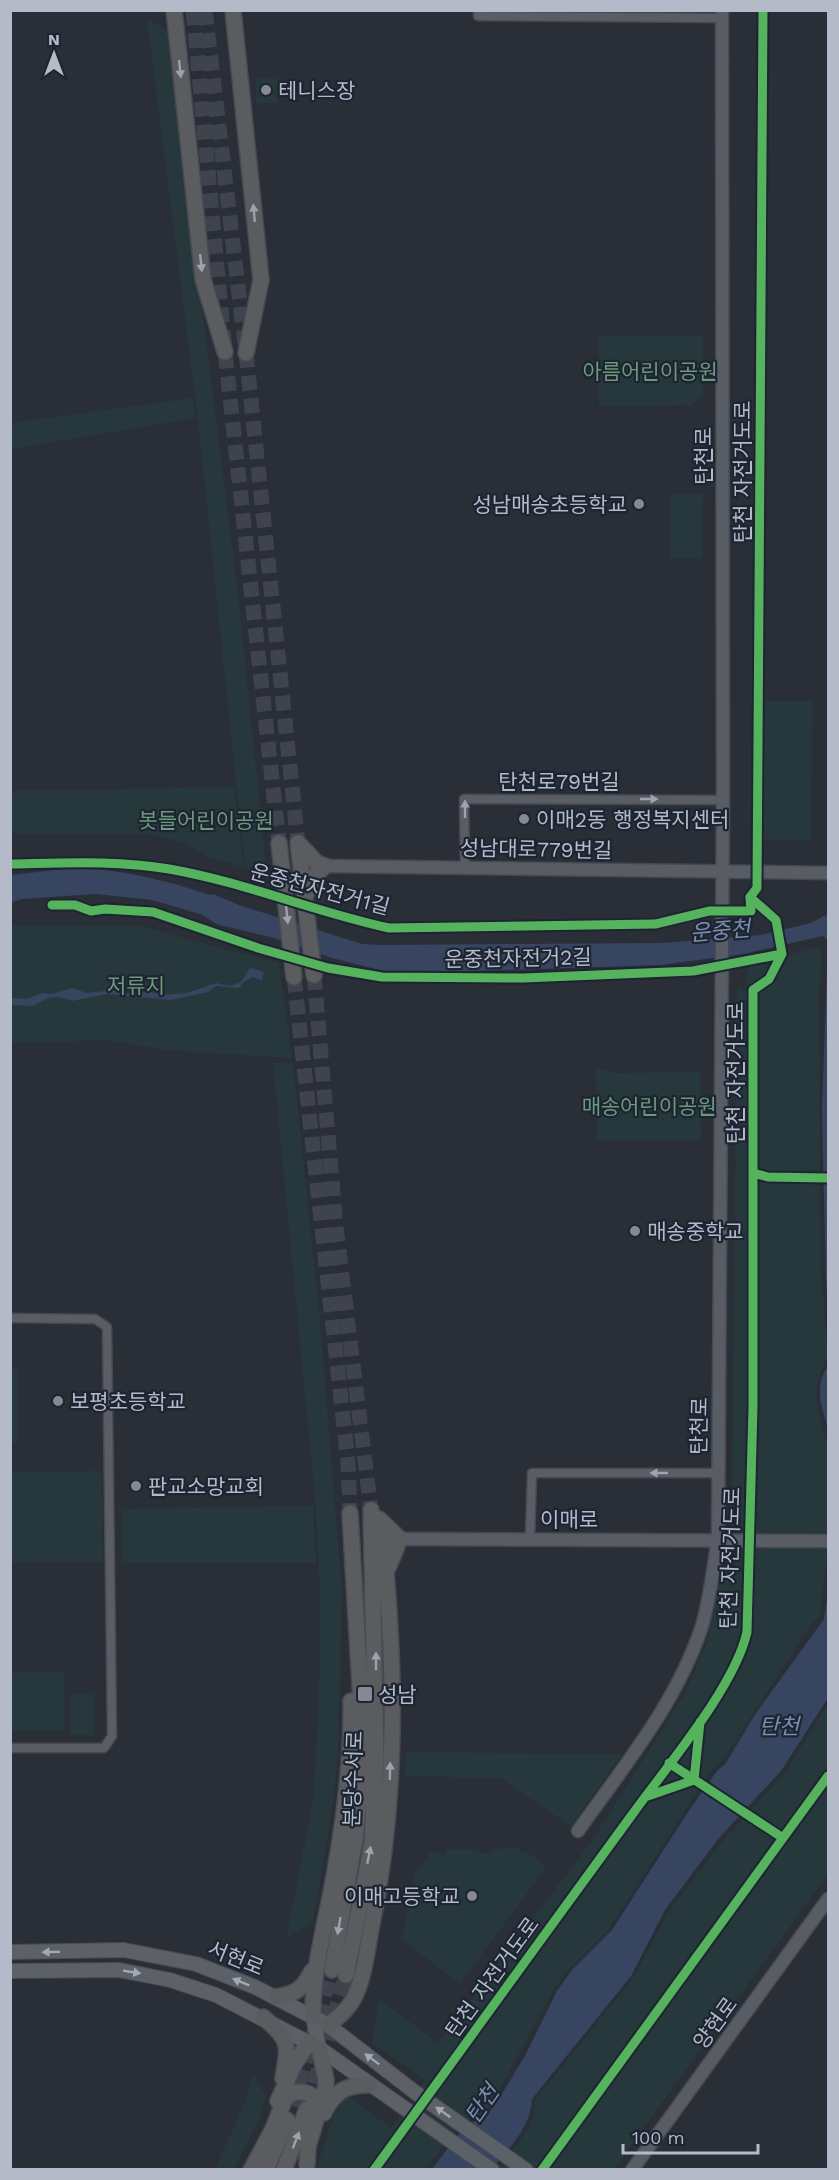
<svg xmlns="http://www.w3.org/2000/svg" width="839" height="2180" font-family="'Work Sans','Noto Sans KR',sans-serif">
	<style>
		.green { fill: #27383d }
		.water { fill: #374560 }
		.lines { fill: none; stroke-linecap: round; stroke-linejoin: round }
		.highway-tunnel { stroke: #3f434d; stroke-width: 15; stroke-dasharray: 15 8; stroke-linecap: butt }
		.street-casing { stroke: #464950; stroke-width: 11 }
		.secondary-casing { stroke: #464950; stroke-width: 15 }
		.primary-casing { stroke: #484b54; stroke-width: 16 }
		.highway-casing { stroke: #474a53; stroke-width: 18 }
		.street { stroke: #5a5d65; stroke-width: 8 }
		.secondary { stroke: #585c64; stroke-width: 12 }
		.primary { stroke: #5c6067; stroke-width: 14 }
		.highway { stroke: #5a5c5f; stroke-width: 15 }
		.cycleway-casing { stroke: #1d2432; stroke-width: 13 }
		.cycleway { stroke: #56b35d; stroke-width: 9 }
		.oneway { fill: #9ea2ae }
		.oneway2 { fill: #9ea3af }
		.oneway3 { fill: #a2a8b5 }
		.poi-dot { fill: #848995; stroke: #1d2432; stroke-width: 2 }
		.labels { text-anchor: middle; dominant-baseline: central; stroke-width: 4.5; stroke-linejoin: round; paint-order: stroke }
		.poi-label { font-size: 21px; fill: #b4bac8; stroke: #1d2432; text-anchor: start }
		.park-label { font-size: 21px; fill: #6b9979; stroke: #1d2432 }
		.street-label { font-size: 21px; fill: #b4bac8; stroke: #1d2432 }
		.water-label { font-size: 22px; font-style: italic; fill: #7c8eb0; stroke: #1d2432 }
	</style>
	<rect width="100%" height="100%" fill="#2a2e37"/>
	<!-- green -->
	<path class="green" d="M147,19L167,30L240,612L267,878L245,868L198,420Z
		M256,78H277V103H256Z
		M598,336H703V396L691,405L599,406Z
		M193,398L195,418L11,449V423Z
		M671,494H703L702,559L670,558Z
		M760,701H812L811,840H759Z
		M234,787L244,868L204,855L187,844L147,833H11V791Z
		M120,925L143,927L279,963L292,1058L167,1050L106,1040L11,1043L10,926Z
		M818,947L822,957L819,993L820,1258L828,1356L818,1379L816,1396L819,1417L828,1445V1544L820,1617L810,1626L723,1760L712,1769L608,1930L569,1969L555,1987L492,2103L482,2115L464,2121L425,2169L316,2170L339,2099L349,2097L391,2128L425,2080L372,2043L379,1999L438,2043L592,1841L684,1695L705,1647L715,1605L719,1575L735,1568L738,1500L732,1495L737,986L747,992L748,965Z
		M273,1063H293L320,1321L342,1591L338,1754L333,1804L313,1923L286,1938L313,1802L319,1700L320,1591L316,1509Z
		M596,1068L614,1073L700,1072L701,1140H597Z
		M11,1367H17L18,1443H11Z
		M102,1471L103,1562L11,1563V1472Z
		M313,1506L316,1563H122V1509Z
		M11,1672H64V1730H11Z
		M94,1693V1735H70V1694Z
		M828,1704V1874L614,2169L496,2170C512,2150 537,2127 535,2100L634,1977L668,1912L725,1838L785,1773Z
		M406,1752L622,1754L571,1826L500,1778L405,1776Z
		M520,1848V1853L527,1852L543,1864L545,1869L460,1984L402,1940L414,1875L431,1852L445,1854L446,1849H479V1853H493L494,1849Z
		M253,2074L266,2096L260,2117L234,2169H215L247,2098Z"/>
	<!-- water -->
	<path class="water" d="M73,868C121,869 165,880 210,895L213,894L239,905L362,944L379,945L662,943L761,935L811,923L828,914V1300L826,1282L822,1110L828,940L823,936L743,954L661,965L412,973L388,972L332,958L274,938L216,924L203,915L152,900L96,894L21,899L11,903V875Z
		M250,968L264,972L262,981L253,977L243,982L239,988L216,986L208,992L171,1000L106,994L72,1001L60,997L48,998L33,1006L11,1005V998L27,999L42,993L52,994L72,988L87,993L115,990L129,994L148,991L162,995L187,993L216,983L230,986L241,982Z
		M828,1366V1428C821,1406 814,1386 828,1366Z
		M828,1594V1698L781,1771L719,1838L665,1910L631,1976L532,2099C531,2127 509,2148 492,2169L431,2170L467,2124L485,2118L497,2102L526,2054L557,1991L571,1971L612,1930L690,1809L717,1771L726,1763L756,1713L824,1619Z"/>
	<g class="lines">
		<!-- highway-tunnel -->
		<path class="highway-tunnel" d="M193,10L225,352L279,843
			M205,10L246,353L298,843
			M314,975L336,1227L371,1510
			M294,977L348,1462L350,1513
			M292,2106L332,1970
			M308,2106L346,1975"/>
		<!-- street casing -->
		<g class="street-casing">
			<path id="street" d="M478,10V16L722,18
				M465,867L464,799L723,800
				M10,1318L95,1319L107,1327L112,1736L104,1748H10
				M530,1539L532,1473H718"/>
		</g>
		<!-- secondary casing -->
		<g class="secondary-casing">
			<path id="secondary" d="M325,866L828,873
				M400,1539L828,1541
				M578,1831C624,1766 675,1705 701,1629C710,1600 713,1569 718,1539L723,800L722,10
				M632,2170L828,1899"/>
		</g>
		<!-- primary casing -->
		<g class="primary-casing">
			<path id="primary" d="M10,1952L124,1950L196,1964L255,1987L328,2025L416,2093L526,2170
				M10,1971L119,1970L170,1980L216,1995L319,2048L492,2170
				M313,2017L319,2048"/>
		</g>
		<!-- highway casing -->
		<g class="highway-casing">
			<path id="highway" d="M174,10L203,279L225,352
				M233,10L261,280L246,353
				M279,843L294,977
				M298,843L314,975
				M298,843L317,863L325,866L311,879L306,895
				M379,1519L400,1539L388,1568
				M332,1970L355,1839L364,1755L350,1513
				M346,1975L372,1844L376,1757L371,1510
				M276,1997C296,1994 303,1989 312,1971
				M263,2017C290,2040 289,2043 283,2078
				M313,2017C312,1968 327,1919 335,1871C345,1815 352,1758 351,1701
				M328,2025C340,2016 352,2006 357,1991C365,1973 367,1949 371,1929C399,1796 396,1657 381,1522
				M319,2048L326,2079L324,2113
				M278,2101L295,2063L309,2042
				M325,2110C337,2090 346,2085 369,2085
				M251,2170L272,2131L284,2101C290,2090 303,2090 313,2096L320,2107L308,2146L307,2165
				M266,2170L287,2120
				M284,2170L307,2109"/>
		</g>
		<!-- street -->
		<use href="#street" class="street"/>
		<!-- secondary -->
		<use href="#secondary" class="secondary"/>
		<!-- primary -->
		<use href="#primary" class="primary"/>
		<!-- highway -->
		<use href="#highway" class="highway"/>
		<!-- cycleway casing -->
		<g class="cycleway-casing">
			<path id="cycleway" d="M10,864C64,863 116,860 169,869C244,882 315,912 389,928L655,924L709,911H751L750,897
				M52,905H75L91,911L105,909L153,912L258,948L328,968L382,977L524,978L693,971L782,954
				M753,1173L768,1177L828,1178
				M669,1763L783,1838
				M645,1797L694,1780L700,1722
				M374,2170C461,2050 547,1931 634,1812C668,1765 735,1686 747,1632L753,1407V990L769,979L782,954L776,920L750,897L757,888L763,10
				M542,2170L828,1776"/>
		</g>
		<!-- cycleway -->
		<use href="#cycleway" class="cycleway"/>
	</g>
	<!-- one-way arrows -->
	<defs><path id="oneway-solid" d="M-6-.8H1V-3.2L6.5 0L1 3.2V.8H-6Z" transform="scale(1.5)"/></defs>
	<g class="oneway">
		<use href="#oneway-solid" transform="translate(180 69) rotate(84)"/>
		<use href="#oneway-solid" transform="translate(254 213) rotate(-95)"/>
		<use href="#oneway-solid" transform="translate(201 263) rotate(84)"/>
		<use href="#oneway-solid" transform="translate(287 915) rotate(84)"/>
		<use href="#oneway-solid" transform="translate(376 1661) rotate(-90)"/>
		<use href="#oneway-solid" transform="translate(390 1771) rotate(-89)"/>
		<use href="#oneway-solid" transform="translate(369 1855) rotate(-79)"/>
		<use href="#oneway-solid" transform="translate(339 1926) rotate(100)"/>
		<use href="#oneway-solid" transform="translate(296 2140) rotate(-69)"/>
	</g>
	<g class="oneway2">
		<use href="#oneway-solid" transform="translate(649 799)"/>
		<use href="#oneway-solid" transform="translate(465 809) rotate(-90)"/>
		<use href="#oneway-solid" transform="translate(659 1473) rotate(180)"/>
	</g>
	<g class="oneway3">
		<use href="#oneway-solid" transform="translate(51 1952) rotate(179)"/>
		<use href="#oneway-solid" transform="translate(132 1972) rotate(9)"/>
		<use href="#oneway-solid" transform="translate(241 1982) rotate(-158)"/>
		<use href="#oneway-solid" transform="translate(372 2059) rotate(-143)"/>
		<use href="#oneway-solid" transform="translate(443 2112) rotate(-145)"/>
	</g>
	<!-- markers -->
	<g class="poi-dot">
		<circle cx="266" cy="90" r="6"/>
		<circle cx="639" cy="504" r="6"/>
		<circle cx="524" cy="819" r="6"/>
		<circle cx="635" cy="1231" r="6"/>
		<circle cx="58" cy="1401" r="6"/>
		<circle cx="136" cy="1486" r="6"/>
		<rect x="357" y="1686" width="16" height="16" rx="3"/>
		<circle cx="472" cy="1896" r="6"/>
	</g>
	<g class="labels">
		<!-- poi labels -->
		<g class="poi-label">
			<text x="278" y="90">테니스장</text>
			<text x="627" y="504" text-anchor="end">성남매송초등학교</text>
			<text x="536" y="819">이매2동 행정복지센터</text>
			<text x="647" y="1231">매송중학교</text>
			<text x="70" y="1401">보평초등학교</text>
			<text x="148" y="1486">판교소망교회</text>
			<text x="378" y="1694">성남</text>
			<text x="460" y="1896" text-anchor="end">이매고등학교</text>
		</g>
		<!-- park labels -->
		<g class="park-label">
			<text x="650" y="371">아름어린이공원</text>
			<text x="206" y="820">봇들어린이공원</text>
			<text x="136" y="985">저류지</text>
			<text x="649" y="1106">매송어린이공원</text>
		</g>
		<!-- street labels -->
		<g class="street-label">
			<text transform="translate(703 456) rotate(-90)">탄천로</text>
			<text transform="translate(742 472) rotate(-90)">탄천 자전거도로</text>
			<text x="559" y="781">탄천로79번길</text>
			<text transform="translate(536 849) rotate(1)">성남대로779번길</text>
			<text transform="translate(320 889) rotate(15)">운중천자전거1길</text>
			<text transform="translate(518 958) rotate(-1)">운중천자전거2길</text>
			<text transform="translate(735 1073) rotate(-90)">탄천 자전거도로</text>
			<text transform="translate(699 1426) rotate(-89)">탄천로</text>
			<text x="569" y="1519">이매로</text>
			<text transform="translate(730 1558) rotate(-88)">탄천 자전거도로</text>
			<text transform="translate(353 1779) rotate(-88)">분당수서로</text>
			<text transform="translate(236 1958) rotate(22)">서현로</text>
			<text transform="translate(492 1977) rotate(-54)">탄천 자전거도로</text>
			<text transform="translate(715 2023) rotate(-54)">양현로</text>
		</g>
		<!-- water labels -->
		<g class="water-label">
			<text transform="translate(720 931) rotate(-5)">운중천</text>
			<text x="779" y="1726">탄천</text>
			<text transform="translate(482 2104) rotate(-55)">탄천</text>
		</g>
	</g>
	<!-- border -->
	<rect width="839" height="2180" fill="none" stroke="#b4bac8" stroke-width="24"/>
	<!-- north arrow -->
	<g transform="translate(54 54)" stroke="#1d2432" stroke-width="4.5" paint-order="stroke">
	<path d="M0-4.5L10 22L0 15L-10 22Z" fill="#b4bac8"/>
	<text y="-9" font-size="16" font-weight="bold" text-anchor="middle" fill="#b4bac8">N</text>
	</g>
	<!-- scale -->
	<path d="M623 2144v9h135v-9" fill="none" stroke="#b4bac8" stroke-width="3"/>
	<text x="632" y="2144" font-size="18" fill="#b4bac8" stroke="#1d2432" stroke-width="4.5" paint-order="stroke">100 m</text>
</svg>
